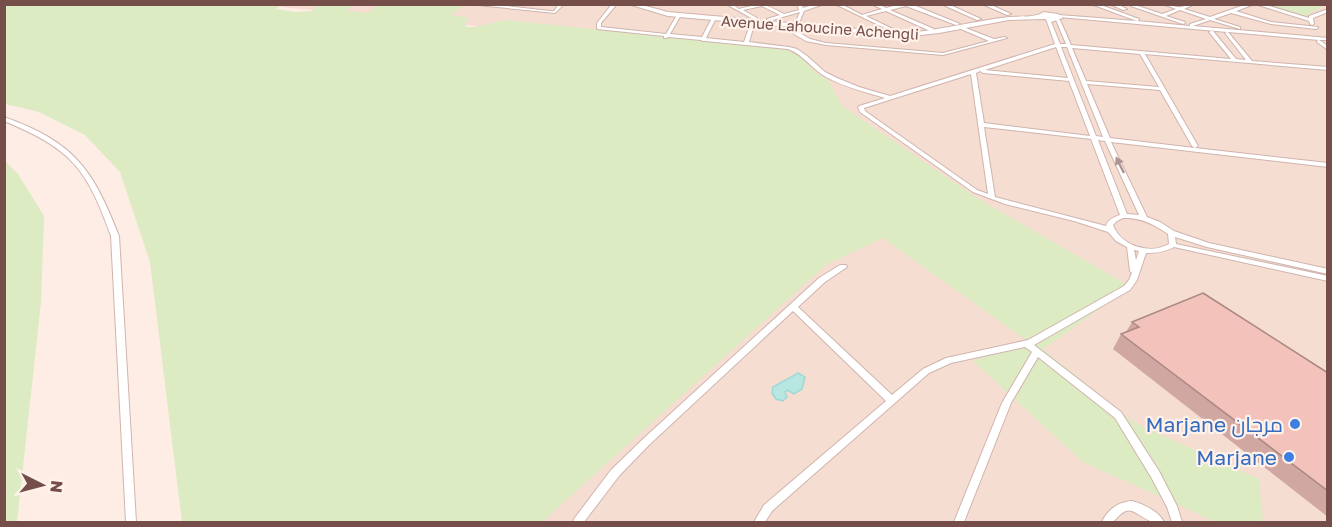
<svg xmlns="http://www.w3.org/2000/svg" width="1332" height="527" font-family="'Golos Text',Cairo,sans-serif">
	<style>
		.residential { fill: #f5ddd2 }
		.green { fill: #dcebc2 }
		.water { fill: #b8e7e2; stroke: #9ed9d4; stroke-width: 1.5 }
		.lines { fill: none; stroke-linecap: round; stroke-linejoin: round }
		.minor-casing { stroke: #d0b4ad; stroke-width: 2 }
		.tertiary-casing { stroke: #d0b4ad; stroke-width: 2 }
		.minor { fill: #fff; fill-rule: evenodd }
		.tertiary { fill: #fff; fill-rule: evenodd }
		.wall { fill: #d1a8a1 }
		.building { fill: #f3c3bb; stroke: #aa8883; stroke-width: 1.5 }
		.oneway { fill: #ad9592 }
		.shop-dot { fill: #3f7fe0; stroke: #fff2ea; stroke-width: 2 }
		.labels { text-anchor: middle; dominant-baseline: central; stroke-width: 4.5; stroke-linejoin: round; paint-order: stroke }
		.far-street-label { font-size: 15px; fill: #764e49; stroke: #fff2ea }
		.near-shop-label { font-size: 21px; fill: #366cbe; stroke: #fff2ea; text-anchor: end }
	</style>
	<rect width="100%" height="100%" fill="#fdede4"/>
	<!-- residential -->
	<path class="residential" d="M261,5H1327V522H472L862,192L965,199L770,55Z"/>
	<!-- green -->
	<path class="green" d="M282,4L276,9L296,12L312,11L319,5L355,4L346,11L367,13L379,5H464L450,15L470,18L465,22L466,27H475L505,20L789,50L797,53L816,73L828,80L842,106L977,198L1131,287L1043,349L1135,423L1259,479L1263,522H1216L1083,462L973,361L1027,341L883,238L827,264L542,522H182L150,262L120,172L85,135L39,112L5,104L4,5Z
		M1327,4L1306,16L1267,5V4Z
		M5,161L18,174L44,216L41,302L17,522H4Z"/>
	<!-- water -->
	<path class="water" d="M798,373L805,377L802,389L794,394L787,390L785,392L787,397L783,401L776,399L772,393L773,387Z"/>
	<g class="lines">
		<!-- minor casing -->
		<g class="minor-casing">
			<path id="minor" d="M468,4H488L550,11H554L559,4H564L555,13Z
				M612,4H617L601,23V27L666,34L677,15L679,14L681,15L670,34L702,37L712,18L714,17L716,18L706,38L744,42L751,22L755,21L749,42L789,47L797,49L807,56L825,72L837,78L859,87L890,96L1055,44L1046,19L1048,18L1050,19L1060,44H1066L1056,20L1058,19L1060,20L1071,45L1231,59L1209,32L1211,31H1213L1236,59L1246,60L1225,33L1227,32L1059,17L1057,16L1059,15L1137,21L1091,4H1098L1139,19V20L1137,21L1190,26V24L1206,19L1180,10L1166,16L1185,22V23L1183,24L1131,6L1135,5L1162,14L1176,9L1163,4C1169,4 1177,8 1181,7C1186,6 1190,4 1195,4L1184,9L1210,17L1247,4H1255L1236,11L1271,22L1318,27V28L1316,29L1271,24L1231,13L1214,19L1240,27V29L1210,20L1193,26L1328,38V40H1319L1328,46V50L1317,42V41L1319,40L1228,32L1252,61L1328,67V70L1145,54L1198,146L1195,148L1328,163V167L1111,142L1147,217L1160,222L1174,231L1209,243L1328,269V274L1207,247L1175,237L1176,244L1328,276V281L1174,247C1165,252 1156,253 1146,253L1137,280L1130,290L1034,345L1121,412L1159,471L1177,506L1182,522H1172L1167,507L1151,477L1115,418L1038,357L1011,403L964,522H954L1002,403L1032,352L1025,347L951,363L929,373L772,511L765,522H754L764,505L886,401L793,311L649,445L619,476L584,522H573L574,519L611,470L643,439L819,278L840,265H846L847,267L825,282L798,307L892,395L923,369L946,358L1028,340L1124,286L1129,280L1132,273L1130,271L1127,247L1116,241L1108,232L1074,221L1005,204L973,192L860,112L858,107L859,106L885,98C865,92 844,87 826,77C812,69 804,55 788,49L705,41H703L701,40L669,37L666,38H664V36L597,29V23ZM1056,47L1068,78L985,70ZM1061,47H1067L1103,137L1096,136ZM1072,48L1140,54L1159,87L1086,81ZM980,71L983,73L1069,81L1090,136L984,123L976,73ZM971,74L988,194L977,190L865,111L864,108ZM1087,84L1160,90L1192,146L1195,148L1110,138ZM984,127L1091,139L1120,215C1114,217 1107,220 1106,226L995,197ZM1098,140L1105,141L1139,215L1127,214ZM1123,218C1140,217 1154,224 1168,234L1169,244C1150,255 1121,246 1113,225L1117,221ZM1134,250L1139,251L1136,260Z
				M726,4H732L739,9C763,3 763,3 784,14L799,10L797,4H801L803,8L816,4H824L804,11L797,28L798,32L810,39L826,43L943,53L989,41L961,29V28L963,27L994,39L1005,37L1007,38L943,55L826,45L806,41L794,34L793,28L800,12L769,21H767V19L780,15L762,6L743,10L757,18V20H755Z
				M835,4H841L862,15L882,9L871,4H878L886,8L901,4H911L960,24L956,25L906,6L890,10L934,29V31H930L886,11L866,16L897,31V33H895Z
				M941,4H948L981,19L977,20Z
				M982,4H989L1011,14L1007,15Z
				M1110,4H1117L1127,9L1123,10Z
				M1255,4H1263L1309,18V16L1328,9V12L1313,18L1314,24L1312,25L1310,24L1309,21Z
				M4,117C74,142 93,169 119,236L136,522H126L111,236C87,169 72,149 4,121Z
				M1132,501C1143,504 1159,511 1164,522C1159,522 1154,523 1150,521C1132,512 1130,502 1113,522H1102C1107,510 1118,502 1132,501Z"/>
		</g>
		<!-- tertiary casing -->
		<g class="tertiary-casing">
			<path id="tertiary" d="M628,4H638L668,12L903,33C939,31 973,21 1009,17C1021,16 1035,18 1044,12L1058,14L1063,18L1051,22L1045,19L1009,20L939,33L903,37L668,16Z"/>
		</g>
		<!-- minor -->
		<use href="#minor" class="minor"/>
		<!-- tertiary -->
		<use href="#tertiary" class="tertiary"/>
	</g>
	<!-- wall -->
	<path class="wall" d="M1132,322L1328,373V517L1113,349L1121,334L1126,332Z"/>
	<!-- building -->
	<path class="building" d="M1203,293L1328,373V491L1121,334L1139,327L1132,322Z"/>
	<!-- one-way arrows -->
	<defs><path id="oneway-solid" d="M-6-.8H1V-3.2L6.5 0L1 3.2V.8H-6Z" transform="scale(1.5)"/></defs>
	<use class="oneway" href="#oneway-solid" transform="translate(1120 165) rotate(-116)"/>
	<!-- markers -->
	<g class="shop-dot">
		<circle cx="1295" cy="424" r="6"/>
		<circle cx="1289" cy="457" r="6"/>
	</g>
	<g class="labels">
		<!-- far-street labels -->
		<g class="far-street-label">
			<text transform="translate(820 27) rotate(4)">Avenue Lahoucine Achengli</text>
		</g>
		<!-- near-shop labels -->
		<g class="near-shop-label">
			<text x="1283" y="424">Marjane مرجان</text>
			<text x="1277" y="457">Marjane</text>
		</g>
	</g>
	<!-- border -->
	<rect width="1332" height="527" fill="none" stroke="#764e49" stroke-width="12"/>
	<!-- north arrow -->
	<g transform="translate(42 485) rotate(96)" stroke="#fff2ea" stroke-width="4.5" paint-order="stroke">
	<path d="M0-4.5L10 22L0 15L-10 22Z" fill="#764e49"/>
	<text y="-9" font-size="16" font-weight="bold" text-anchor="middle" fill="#764e49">N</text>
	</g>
</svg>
